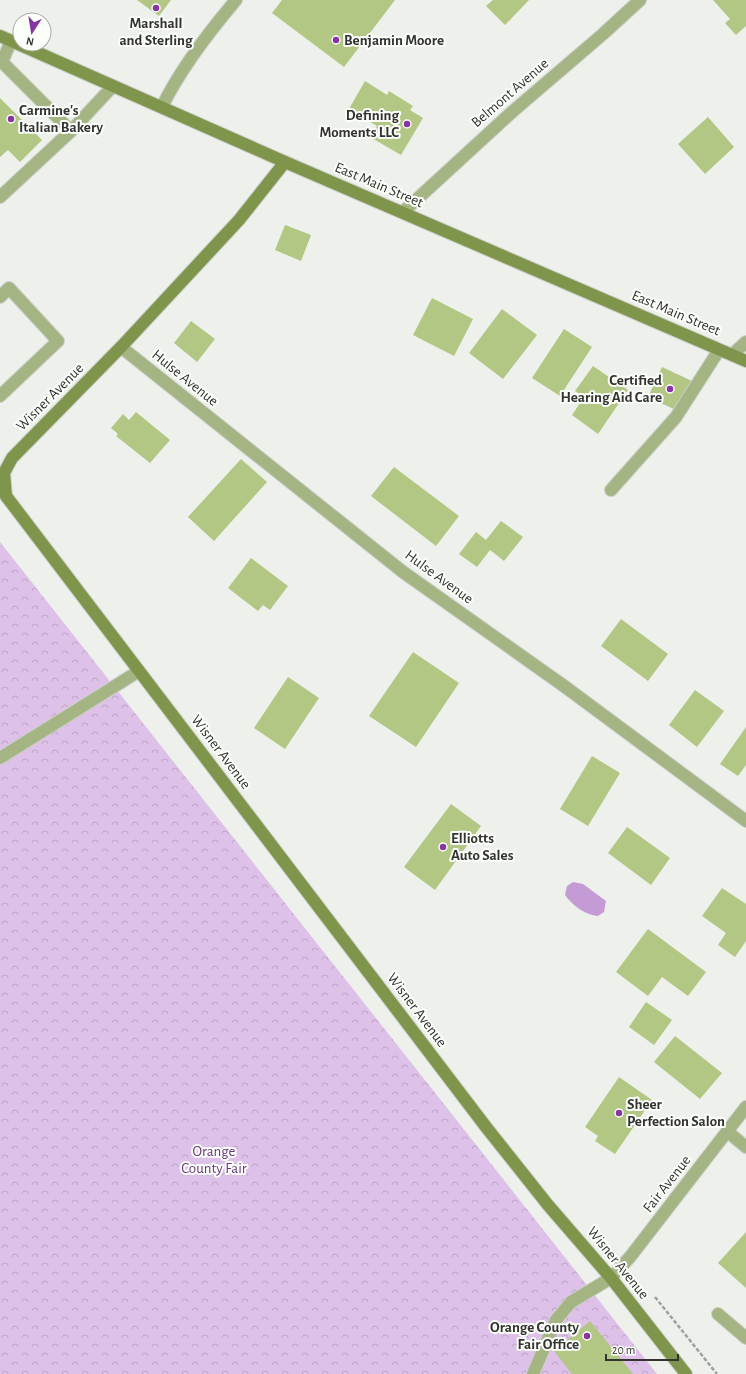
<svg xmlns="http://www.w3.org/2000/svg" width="746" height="1374" font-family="'Alegreya Sans',sans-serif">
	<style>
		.park { fill: url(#park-crowns) }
		.water { fill: #c59bd5 }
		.building { fill: #b2c784 }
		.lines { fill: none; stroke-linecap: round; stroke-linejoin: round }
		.lane-casing { stroke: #ccceca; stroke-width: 14 }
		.street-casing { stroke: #ccceca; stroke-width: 14 }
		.secondary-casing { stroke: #ccceca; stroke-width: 14 }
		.path { stroke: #9fa19d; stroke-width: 2.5; stroke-dasharray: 4 2; stroke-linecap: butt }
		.lane { stroke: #a4b483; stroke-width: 12 }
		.street { stroke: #a4b483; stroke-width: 12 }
		.secondary { stroke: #7f954b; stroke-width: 12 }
		.poi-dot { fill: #8835a4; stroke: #fcfef9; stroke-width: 1.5 }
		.labels { text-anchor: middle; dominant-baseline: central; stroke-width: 4; stroke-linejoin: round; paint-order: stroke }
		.poi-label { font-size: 15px; font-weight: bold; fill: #333432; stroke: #fcfef9; text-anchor: start }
		.street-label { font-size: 15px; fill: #333432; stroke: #fcfef9 }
		.park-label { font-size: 15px; fill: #6a377d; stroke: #fcfef9 }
	</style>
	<defs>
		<pattern id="park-crowns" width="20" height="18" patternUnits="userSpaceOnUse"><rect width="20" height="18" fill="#ddc1e8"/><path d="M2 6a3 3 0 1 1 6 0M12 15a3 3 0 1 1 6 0" fill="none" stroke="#bea6c7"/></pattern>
	</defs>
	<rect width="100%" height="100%" fill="#eef0eb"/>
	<!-- park -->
	<path class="park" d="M0,542L657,1374H0Z"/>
	<!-- water -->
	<path class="water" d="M573,882L583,884L606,901L604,912L598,916C585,915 573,906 565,895L567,886Z"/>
	<!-- building -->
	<path class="building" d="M137,0H171L159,16Z
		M282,0H395L344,67L272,13Z
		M493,0H529L505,25L486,6Z
		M713,0H746V26L736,35L725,23L730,19Z
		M365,81L387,95L389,91L413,106L410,110L423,118L401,155L370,137L377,126L349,109Z
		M0,98L42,140L20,162L8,150L0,157Z
		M708,117L734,147L705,174L678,144Z
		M285,225L311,235L301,261L275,250Z
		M432,298L473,319L454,356L413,335Z
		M502,309L537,335L503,379L469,353Z
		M191,321L215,339L197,362L174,343Z
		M564,329L592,347L560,396L532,378Z
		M593,366L628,390L598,434L572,415L584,397L575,391Z
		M662,367L692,381L678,411L648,397Z
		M136,412L170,440L150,463L116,436L118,434L111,428L123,414L129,420Z
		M241,459L267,482L214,541L188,517Z
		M394,467L459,516L436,546L371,496Z
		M501,521L523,537L504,561L490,550L477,567L459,554L476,532L486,540Z
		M251,558L288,586L270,610L263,605L258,611L228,588Z
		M621,619L668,654L648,681L601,646Z
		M413,652L459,683L416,747L369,716Z
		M288,677L319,698L285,749L254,728Z
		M695,690L724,711L697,747L669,725Z
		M746,727V765L738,776L720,764Z
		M592,756L620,773L588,826L560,809Z
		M451,804L481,826L435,890L404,867Z
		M627,827L670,858L651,885L608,853Z
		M722,888L746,904V941L735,957L718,945L726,933L702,916Z
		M648,929L706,972L688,996L662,977L648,996L616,972Z
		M646,1002L672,1020L654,1045L629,1027Z
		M675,1036L722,1073L700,1099L654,1062Z
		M619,1077L652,1100L615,1154L595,1141L598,1136L585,1127Z
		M746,1232V1288L718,1263Z
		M590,1321L633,1374H572L554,1351Z"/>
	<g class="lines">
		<!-- lane casing -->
		<g class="lane-casing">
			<path id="lane" d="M11,41L2,62L71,131L113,86
				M162,107C180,69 209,32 236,0
				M0,197L71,131
				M0,297L9,288L58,341L0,396
				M611,490L676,417L719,350
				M0,758L139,671
				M728,1132L746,1147
				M718,1314L746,1338
				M533,1374L556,1320L571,1302L611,1278"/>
		</g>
		<!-- street casing -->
		<g class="street-casing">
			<path id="street" d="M403,212L512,112L603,34L640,0
				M121,347L403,572L564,686L746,821
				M732,355L746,342
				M611,1278L630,1257L746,1107"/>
		</g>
		<!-- secondary casing -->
		<g class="secondary-casing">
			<path id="secondary" d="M0,36L285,162L746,361
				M285,162L239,220L121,347L12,458L4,473L6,496L486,1127L548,1205L611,1278L686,1374"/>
		</g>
		<!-- path -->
		<path class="path" d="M655,1297L717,1374"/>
		<!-- lane -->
		<use href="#lane" class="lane"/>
		<!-- street -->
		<use href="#street" class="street"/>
		<!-- secondary -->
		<use href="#secondary" class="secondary"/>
	</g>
	<!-- markers -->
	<g class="poi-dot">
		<circle cx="156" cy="8" r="4"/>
		<circle cx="336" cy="40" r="4"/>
		<circle cx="11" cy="119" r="4"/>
		<circle cx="407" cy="124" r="4"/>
		<circle cx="670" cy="389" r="4"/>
		<circle cx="443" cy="847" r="4"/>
		<circle cx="619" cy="1113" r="4"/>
		<circle cx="587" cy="1336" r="4"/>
	</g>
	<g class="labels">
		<!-- poi labels -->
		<g class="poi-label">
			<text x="156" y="23" text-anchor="middle">Marshall<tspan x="156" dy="17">and Sterling</tspan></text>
			<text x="344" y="40">Benjamin Moore</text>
			<text x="19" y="110">Carmine's<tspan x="19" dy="17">Italian Bakery</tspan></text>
			<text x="399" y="115" text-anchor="end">Defining<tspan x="399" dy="17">Moments LLC</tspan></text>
			<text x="662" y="380" text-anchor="end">Certified<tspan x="662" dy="17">Hearing Aid Care</tspan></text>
			<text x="451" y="838">Elliotts<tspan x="451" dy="17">Auto Sales</tspan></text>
			<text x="627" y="1104">Sheer<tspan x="627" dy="17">Perfection Salon</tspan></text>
			<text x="579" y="1327" text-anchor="end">Orange County<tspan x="579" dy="17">Fair Office</tspan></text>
		</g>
		<!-- street labels -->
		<g class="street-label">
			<text transform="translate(510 93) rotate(-41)">Belmont Avenue</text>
			<text transform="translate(379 185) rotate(23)">East Main Street</text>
			<text transform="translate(676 313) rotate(23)">East Main Street</text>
			<text transform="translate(185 378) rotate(39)">Hulse Avenue</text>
			<text transform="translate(50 397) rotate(-45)">Wisner Avenue</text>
			<text transform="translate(439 577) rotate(36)">Hulse Avenue</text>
			<text transform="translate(221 752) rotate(53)">Wisner Avenue</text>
			<text transform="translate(417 1010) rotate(53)">Wisner Avenue</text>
			<text transform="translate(667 1184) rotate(-52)">Fair Avenue</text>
			<text transform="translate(618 1263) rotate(51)">Wisner Avenue</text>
		</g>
		<!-- park labels -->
		<g class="park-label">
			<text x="214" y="1151">Orange<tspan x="214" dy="17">County Fair</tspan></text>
		</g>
	</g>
	<!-- north arrow -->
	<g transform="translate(32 32) rotate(192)"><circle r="19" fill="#fcfef9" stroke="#acada9"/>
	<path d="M0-3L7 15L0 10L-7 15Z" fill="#8835a4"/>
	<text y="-6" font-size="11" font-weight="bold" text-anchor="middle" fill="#333432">N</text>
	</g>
	<!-- scale -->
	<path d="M606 1354v6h72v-6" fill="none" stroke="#333432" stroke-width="2"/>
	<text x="612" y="1354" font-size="12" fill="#333432" stroke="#fcfef9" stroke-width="3" paint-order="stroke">20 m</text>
</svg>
